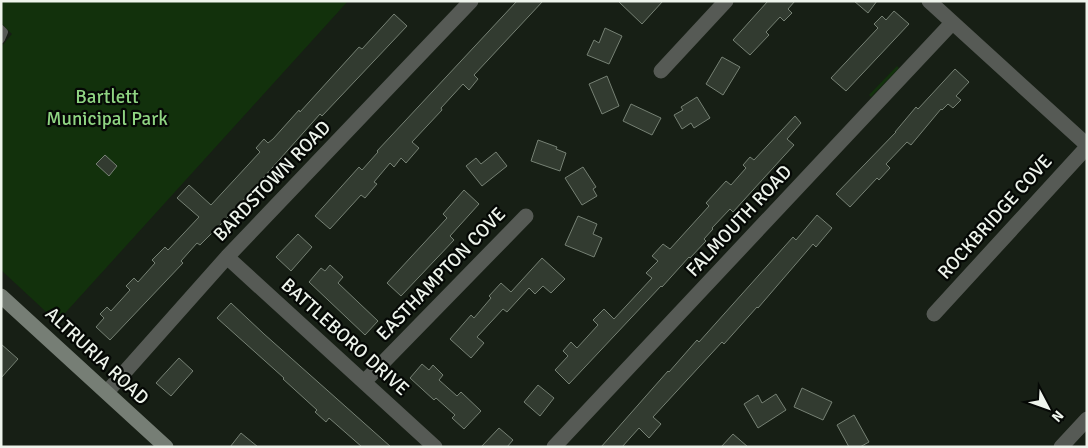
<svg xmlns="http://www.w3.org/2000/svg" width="1088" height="448" font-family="Signika,sans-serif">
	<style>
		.green { fill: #12310c }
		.building { fill: #323b30; stroke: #768174 }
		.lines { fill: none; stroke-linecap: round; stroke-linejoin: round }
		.lane { stroke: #565a55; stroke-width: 8 }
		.street { stroke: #565a55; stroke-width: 15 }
		.secondary { stroke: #767e75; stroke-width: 15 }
		.labels { text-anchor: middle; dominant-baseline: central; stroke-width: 4.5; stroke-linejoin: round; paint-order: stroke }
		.park-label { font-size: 19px; fill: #8fd482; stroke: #050805 }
		.street-label { font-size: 19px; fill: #eef4ec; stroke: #050805 }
	</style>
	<rect width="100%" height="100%" fill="#171f15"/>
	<!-- green -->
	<path class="green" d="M1,1H348L57,322L1,270V47L12,34L1,23Z
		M897,66L899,68L871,97L869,95Z"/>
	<!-- building -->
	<path class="building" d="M517,1H543L474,75L478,79L469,90L463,84L441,108L442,110L412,142L419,148L406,163L401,158L394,167L390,163L374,182L377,184L365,198L361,195L330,229L315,216L359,167L362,170L378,152L377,151Z
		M618,1H663L642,24Z
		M768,1H795L788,9L792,13L784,21L780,17L766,32L769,35L750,55L733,40Z
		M854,1H877L868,13Z
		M894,11L909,24L846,91L831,78L878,28L874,24L882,16L886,20Z
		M394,14L407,26L322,116L320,114L232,213L200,245L197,243L181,261L183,263L110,340L96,327L104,318L100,314L107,307L111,311L130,290L126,286L134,278L138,282L155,263L152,260L165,247L168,250L199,217L177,198L189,185L211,205L260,152L256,148L264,139L268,143L273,139L299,110L300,112L359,47L362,49Z
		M605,28L622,36L609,64L587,55L594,40L599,43Z
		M722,57L740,67L723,95L706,84Z
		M955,69L969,82L956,96L961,100L953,108L948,104L942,110L941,109L911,145L907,142L886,164L890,168L879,180L877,178L850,207L836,194L896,132H895L916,107L918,109Z
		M607,76L619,106L602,114L589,84Z
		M697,97L710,118L694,128L691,123L682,129L674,115L683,110L681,107Z
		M631,104L661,118L652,135L623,121Z
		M795,116L801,123L787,139L794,145L733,212L730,209L712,228L713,229L704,239L706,241L690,258L689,257L662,287L661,286L569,384L555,370L568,356L563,351L571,342L577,348L598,325L593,320L604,309L614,319L652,278L646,273L658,261L652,256L663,244L670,249L709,206L706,203L726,181L731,185L746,168L743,165L750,157L754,160Z
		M538,140L557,147L556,149L566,153L560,171L531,161Z
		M496,152L507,166L482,186L466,166L476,158L481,164Z
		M105,155L117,166L109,176L96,164Z
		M583,167L596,187L593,189L597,196L582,205L565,178Z
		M464,190L479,204L450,236L454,240L401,296L387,283L447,218L443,214Z
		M817,215L832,228L816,247L813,244L758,308L757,307L724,344L722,342L653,417L661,424L649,438L639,428L622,447H601L668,371L669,372L697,340L699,342L793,237L796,240Z
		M578,216L597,224L593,234L602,238L594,257L565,245Z
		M298,234L312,247L291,271L276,257Z
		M542,258L565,279L551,293L543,286L535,294L529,288L507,312L503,309L477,337L484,343L471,358L450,339L471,315L474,318L491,298L489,296L501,283L511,292Z
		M330,265L343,277L338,283L378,321L365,335L309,282L321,268L325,271Z
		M231,303L264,334L391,447H362L329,418L326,422L315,412L317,410L283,379L284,378L217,318Z
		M1,344L18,359L1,378Z
		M179,358L193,371L171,396L156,383Z
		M422,364L429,370L433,365L443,375L439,380L457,396L461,392L481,411L464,429L452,418L455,415L436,398L434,400L410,378Z
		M538,385L554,398L540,416L524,402Z
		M802,388L832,402L823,420L794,407Z
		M776,394L786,410L758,428L744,404L758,395L762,403Z
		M854,415L869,442L860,447H849L837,425Z
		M499,428L513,440L507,447H481Z
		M241,433L258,447H230Z
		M733,434L748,447H721Z"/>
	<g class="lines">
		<!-- lane -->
		<path class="lane" d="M1,29L4,32L1,39"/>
		<!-- street -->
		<path class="street" d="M929,1L1087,145
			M661,71L726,1
			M227,257L435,447
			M934,314L1087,147
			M364,382L526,216
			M107,392L227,257L471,1
			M554,447L952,23
			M1061,447L1087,419"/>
		<!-- secondary -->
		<path class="secondary" d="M1,296L166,447"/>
	</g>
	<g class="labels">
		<!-- park labels -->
		<g class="park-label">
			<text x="107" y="97">Bartlett<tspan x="107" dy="22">Municipal Park</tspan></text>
		</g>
		<!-- street labels -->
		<g class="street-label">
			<text transform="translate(272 181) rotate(-46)">BARDSTOWN ROAD</text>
			<text transform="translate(995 217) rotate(-48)">ROCKBRIDGE COVE</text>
			<text transform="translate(739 221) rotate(-47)">FALMOUTH ROAD</text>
			<text transform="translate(441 274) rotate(-46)">EASTHAMPTON COVE</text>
			<text transform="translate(345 337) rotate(42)">BATTLEBORO DRIVE</text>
			<text transform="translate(97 356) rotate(43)">ALTRURIA ROAD</text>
		</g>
	</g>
	<!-- border -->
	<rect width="1088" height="448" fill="none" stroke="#eef4ec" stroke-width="5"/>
	<!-- north arrow -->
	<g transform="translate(1048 408) rotate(131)" stroke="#050805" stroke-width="4" paint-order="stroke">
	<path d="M0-4L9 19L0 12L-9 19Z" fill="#eef4ec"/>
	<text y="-8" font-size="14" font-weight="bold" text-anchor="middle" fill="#eef4ec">N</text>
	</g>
</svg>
